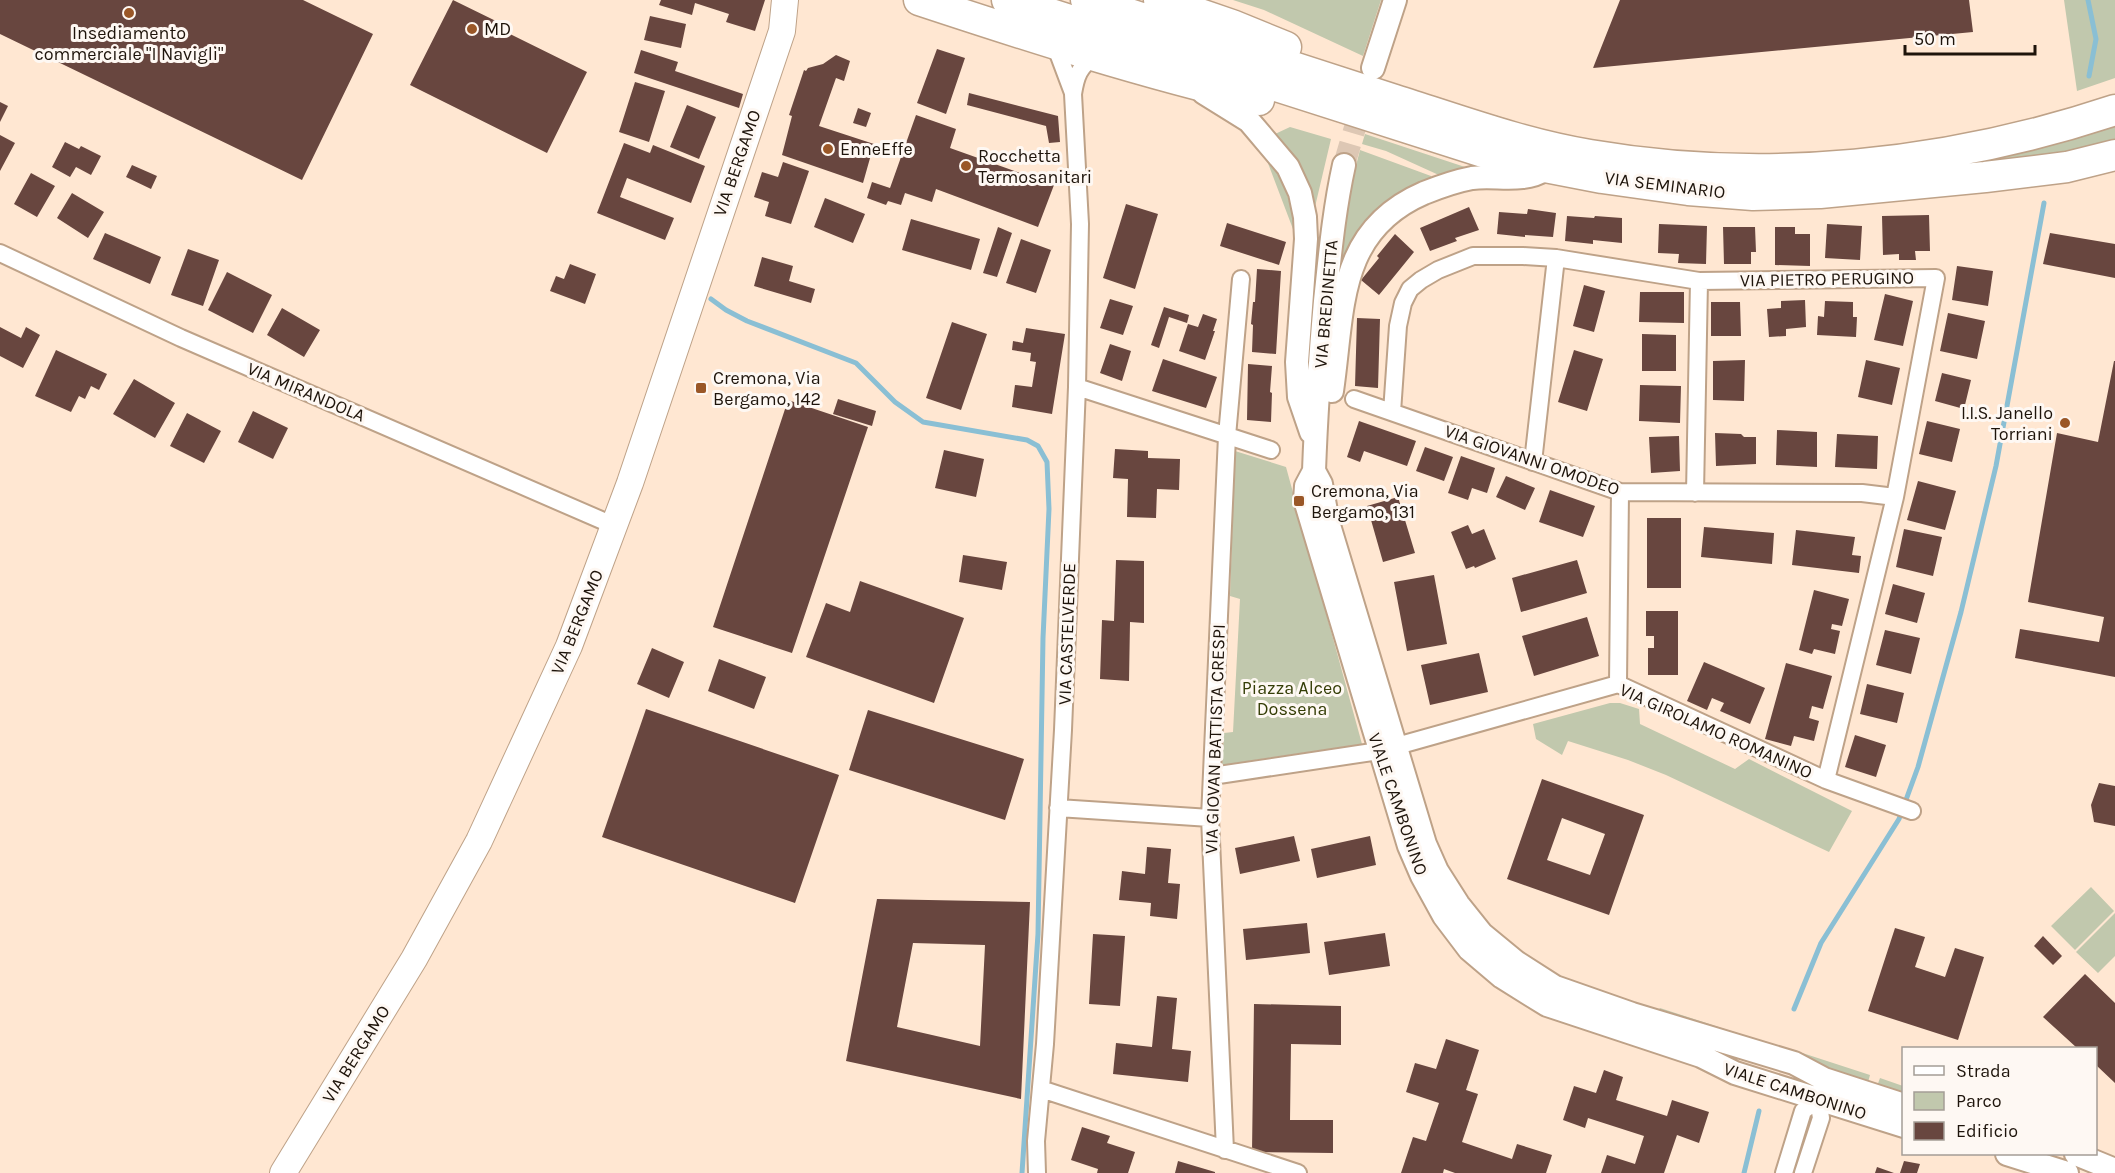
<svg xmlns="http://www.w3.org/2000/svg" width="2115" height="1173" font-family="Karla,sans-serif">
	<style>
		.green { fill: #c1c8ad }
		.lines { fill: none; stroke-linecap: round; stroke-linejoin: round }
		.stream { stroke: #8abfd4; stroke-width: 5 }
		.building { fill: #68463f; fill-rule: evenodd }
		.secondary-tunnel { stroke: #ddc7b4; stroke-width: 22; stroke-dasharray: 22 11; stroke-linecap: butt }
		.street-casing { stroke: #bea288; stroke-width: 20 }
		.secondary-casing { stroke: #bea288; stroke-width: 26 }
		.primary-casing { stroke: #bea288; stroke-width: 28 }
		.highway-casing { stroke: #bea288; stroke-width: 33 }
		.street { stroke: #fff; stroke-width: 16 }
		.secondary { stroke: #fff; stroke-width: 22 }
		.primary { stroke: #fff; stroke-width: 26 }
		.highway { stroke: #fff; stroke-width: 30 }
		.poi-dot { fill: #9a5727; stroke: #fef8f3; stroke-width: 2 }
		.labels { text-anchor: middle; dominant-baseline: central; stroke-width: 6; stroke-linejoin: round; paint-order: stroke }
		.poi-label { font-size: 18px; fill: #1e140b; stroke: #fef8f3; text-anchor: start }
		.street-label { font-size: 18px; fill: #1e140b; stroke: #fef8f3 }
		.park-label { font-size: 18px; fill: #343d06; stroke: #fef8f3 }
	</style>
	<rect width="100%" height="100%" fill="#ffe7d2"/>
	<!-- green -->
	<path class="green" d="M1233,0H1381L1363,56L1264,10Z
		M2064,0H2115V78L2077,91Z
		M2115,117V144L2076,156L1943,172Z
		M1290,127L1331,139L1314,211L1274,139L1275,134Z
		M1365,134L1468,168L1441,176L1386,151L1362,144Z
		M1360,150L1431,176V180C1400,198 1365,212 1349,246C1344,256 1343,267 1338,277L1348,197Z
		M1266,158C1287,183 1291,204 1296,237Z
		M1235,451L1286,467L1362,744L1222,765L1224,733L1233,732L1240,599L1230,596Z
		M1610,703H1620L1639,709L1640,724L1735,769L1749,759L1852,811L1829,852L1666,775L1628,760L1568,741L1562,755L1536,739L1533,724Z
		M2091,887L2114,911L2075,950L2051,926Z
		M2115,913V956L2098,973L2076,952Z
		M1660,1008L1774,1045L1773,1049L1657,1012Z
		M1787,1048L1870,1075L1867,1086L1785,1053Z
		M1880,1078L1903,1086V1092L1897,1090L1895,1095L1876,1089Z"/>
	<g class="lines">
		<!-- stream -->
		<path class="stream" d="M2088,0L2096,39L2089,76
			M711,299L726,310L747,321L856,363L895,402L923,422L1027,440L1038,446L1047,462L1049,509L1043,638L1038,934L1022,1173
			M1794,1009L1821,943L1899,819L1918,767L1961,612L1996,466L2044,203
			M1744,1173L1759,1111"/>
	</g>
	<!-- building -->
	<path class="building" d="M0,0H303L373,34L302,180L0,34Z
		M453,0L502,24L500,29L587,72L547,153L410,85Z
		M661,0H765L755,31L726,22L729,14L695,3L692,15L659,5Z
		M1620,0H1969L1973,32L1593,68Z
		M650,16L686,24L681,48L644,40Z
		M937,49L965,58L946,114L917,103Z
		M641,50L678,62L675,71L743,94L739,108L634,73Z
		M836,55L850,61L844,81L836,78L819,126L874,144L863,183L782,155L792,116L789,115L804,70L806,71L808,68L823,64Z
		M635,82L665,91L649,142L619,132Z
		M969,93L1058,116L1060,142L1049,143L1046,126L967,105Z
		M0,102L8,106L0,122Z
		M687,105L716,117L699,159L670,147Z
		M858,108L871,113L866,127L853,123Z
		M916,115L956,129L950,148L1054,185L1038,227L936,189L932,202L905,193L901,205L888,201L886,205L867,198L872,182L890,188Z
		M0,135L15,143L0,171Z
		M65,142L79,149L81,146L101,156L91,175L76,167L70,177L52,167Z
		M624,143L650,153L653,145L705,166L691,203L627,178L620,197L674,218L665,240L597,213Z
		M783,162L809,171L791,224L765,216L769,202L754,197L762,172L778,177Z
		M132,165L157,176L151,189L126,177Z
		M31,173L55,186L37,217L14,204Z
		M72,193L104,212L88,238L57,218Z
		M825,198L865,214L853,243L814,227Z
		M1126,204L1158,214L1135,289L1103,278Z
		M1469,207L1479,230L1455,238L1457,241L1430,251L1420,228Z
		M1528,209L1556,213L1553,237L1525,235V237L1497,234L1499,212L1527,214Z
		M1929,215L1930,251H1915L1916,260H1899V254L1883,255L1882,216Z
		M1567,216L1594,218L1595,216L1622,218V243L1593,240V244L1565,241Z
		M911,219L980,239L971,270L902,250Z
		M1227,223L1286,242L1279,265L1220,246Z
		M1659,224L1707,226L1706,264L1678,263L1679,254L1658,253Z
		M1827,224L1862,226L1860,260L1825,258Z
		M998,227L1012,233L997,277L983,273Z
		M1723,227H1755L1756,252H1751V264H1724Z
		M1775,227H1795V234H1810V266L1775,265Z
		M105,233L161,257L150,284L93,259Z
		M2050,233L2115,244V278L2043,264Z
		M1395,234L1414,252L1379,295L1361,280L1379,258L1377,256Z
		M1021,239L1051,250L1036,293L1006,283Z
		M188,249L219,260L203,306L171,295Z
		M762,257L793,266L789,281L815,289L811,303L754,286Z
		M570,264L596,274L585,304L550,291L556,276L564,279Z
		M1957,266L1993,271L1988,306L1952,300Z
		M1257,269L1281,271L1276,354L1252,352L1253,325L1251,324L1253,302H1255Z
		M227,272L272,295L253,333L208,310Z
		M1584,285L1605,291L1594,332L1573,326Z
		M1640,292H1684V323L1639,322Z
		M1885,294L1913,301L1903,346L1874,340Z
		M1110,299L1133,306L1123,335L1100,328Z
		M1805,300L1806,327L1786,329V336L1769,337L1767,309L1781,308V301Z
		M1825,301L1853,302V317H1857L1856,337L1817,335L1818,316L1824,317Z
		M1711,302H1740L1741,336H1711Z
		M1164,307L1189,315L1187,323L1169,317L1159,348L1151,345Z
		M282,308L320,330L304,357L267,335Z
		M1948,313L1985,321L1977,359L1940,351Z
		M1203,314L1217,319L1213,331H1215L1205,360L1179,351L1188,324L1198,327Z
		M1357,318L1380,319L1378,388L1355,386Z
		M952,322L987,334L961,410L926,398Z
		M0,327L21,338L26,327L40,335L23,368L0,356Z
		M1026,328L1065,334L1052,414L1012,407L1015,385L1032,387L1036,362L1030,361L1031,353L1012,350L1013,341L1023,343Z
		M1642,334L1676,335V371H1642Z
		M1110,344L1131,351L1122,381L1100,373Z
		M56,350L107,374L99,390L91,386L85,399L79,396L71,412L35,396Z
		M1574,350L1603,359L1587,411L1558,402Z
		M1163,359L1217,377L1206,408L1152,391Z
		M1745,360L1744,401L1713,400V361Z
		M1866,360L1900,368L1892,405L1858,397Z
		M2114,361H2115V677L2015,658L2020,629L2099,642L2104,617L2028,602L2057,433L2098,442Z
		M1248,364L1272,366L1270,392L1272,393L1271,422L1247,420Z
		M1942,373L1971,380L1964,409L1935,401Z
		M134,379L175,403L155,438L113,414Z
		M1640,385L1681,386L1680,423L1639,421Z
		M838,399L876,411L872,426L833,414Z
		M788,400L868,427L792,653L713,627Z
		M253,411L288,428L273,459L238,442Z
		M187,413L221,431L204,463L170,446Z
		M1359,421L1416,441L1407,466L1364,451L1360,462L1347,457Z
		M1927,421L1960,429L1952,462L1919,454Z
		M1777,430L1817,432V467L1776,465Z
		M1715,433L1741,434L1744,437H1756V464L1716,466Z
		M1837,434L1878,436L1877,469L1835,467Z
		M1679,436L1680,471L1651,473L1649,437Z
		M1425,447L1453,457L1444,481L1416,471Z
		M1115,449L1148,451V458L1180,459L1179,490L1157,489L1156,518L1127,517L1128,479L1113,478Z
		M944,450L984,459L976,497L935,488Z
		M1461,456L1495,468L1487,493L1472,488L1468,500L1448,493Z
		M1506,476L1535,488L1525,510L1496,497Z
		M1918,481L1956,491L1945,530L1907,520Z
		M1550,490L1595,506L1583,537L1539,522Z
		M1398,497L1415,553L1383,562L1367,506Z
		M1647,518H1681V588H1647Z
		M1468,525L1472,534L1484,529L1496,559L1475,568L1474,566L1466,569L1451,532Z
		M1704,527L1774,533L1772,564L1701,557Z
		M1904,529L1942,537L1933,576L1896,567Z
		M1796,530L1855,537L1852,555L1861,556L1859,573L1792,565Z
		M963,555L1007,562L1002,590L959,582Z
		M1116,560L1144,561V623L1130,622L1129,681L1100,679L1102,620L1114,621Z
		M1577,560L1587,593L1521,612L1512,578Z
		M1434,575L1447,644L1407,651L1394,582Z
		M860,581L964,618L934,703L806,657L826,603L850,612Z
		M1893,584L1925,593L1917,623L1885,614Z
		M1814,590L1849,599L1842,626L1832,624L1831,629L1840,631L1835,654L1814,649L1812,654L1799,650Z
		M1646,611H1678V675H1648V648H1654V636H1646Z
		M1587,617L1599,656L1534,676L1522,636Z
		M1885,630L1920,638L1911,674L1876,665Z
		M652,648L684,662L669,698L637,684Z
		M1479,653L1488,692L1430,705L1421,665Z
		M719,659L766,677L754,709L708,691Z
		M1704,662L1765,688L1750,724L1720,711L1724,703L1712,698L1707,710L1687,701Z
		M1786,663L1832,676L1823,709L1812,706L1809,718L1819,721L1814,741L1794,736L1791,746L1765,739Z
		M1867,684L1904,693L1897,723L1860,714Z
		M646,709L839,775L795,903L602,837Z
		M868,710L1024,759L1005,820L849,770Z
		M1855,735L1886,745L1876,777L1845,767Z
		M1542,779L1644,815L1609,915L1507,879ZM1562,818L1605,834L1590,875L1547,860Z
		M2099,783L2115,786V826L2094,822L2091,805Z
		M1294,836L1300,861L1240,874L1235,848Z
		M1370,836L1376,865L1317,878L1311,849Z
		M1147,847L1171,849L1168,883L1180,884L1177,919L1150,916L1151,903L1119,900L1122,871L1145,874Z
		M877,899L1030,902L1021,1099L846,1061ZM913,943L985,945L980,1046L897,1027Z
		M1307,923L1310,953L1246,960L1243,929Z
		M1895,928L1925,937L1915,967L1945,977L1955,948L1984,957L1958,1040L1868,1011Z
		M1385,933L1390,966L1329,975L1324,942Z
		M1093,934L1125,936L1120,1006L1089,1004Z
		M2043,936L2062,956L2053,965L2034,946Z
		M2085,974L2115,1003V1083L2096,1065V1048H2077L2043,1017Z
		M1157,996L1177,998L1172,1049L1191,1051L1188,1082L1113,1074L1116,1043L1152,1047Z
		M1254,1004L1341,1006V1045L1291,1044L1290,1120H1333V1153L1252,1152Z
		M1446,1039L1479,1050L1466,1090L1478,1094L1462,1142L1512,1159L1517,1144L1552,1155L1546,1173H1455L1444,1169L1443,1173H1401L1413,1137L1426,1141L1439,1103L1406,1092L1415,1063L1436,1069Z
		M1604,1070L1623,1077L1616,1100L1667,1116L1672,1100L1709,1112L1699,1143L1677,1135L1664,1173H1601L1607,1155L1635,1164L1644,1136L1588,1118L1585,1128L1563,1120L1574,1086L1596,1093Z
		M1082,1127L1110,1136L1107,1143L1135,1152L1128,1173H1097L1098,1169L1071,1160Z
		M1178,1161L1215,1172V1173H1175Z
		M1904,1161L1920,1164L1917,1173H1900Z
		M1877,1167L1894,1173H1875Z"/>
	<g class="lines">
		<!-- secondary-tunnel -->
		<path class="secondary-tunnel" d="M1344,165L1364,97"/>
		<!-- street casing -->
		<g class="street-casing">
			<path id="street" d="M1055,45L1073,93
				M0,253L181,338L615,526
				M1077,387L1271,450
				M1354,399L1620,492L1862,493L1895,497
				M1392,412L1398,326L1403,303L1410,289L1421,280L1438,270L1473,256H1523L1556,258L1699,281L1936,278L1895,497L1826,780
				M1533,462L1556,258
				M1695,493L1699,281
				M1618,684L1620,492
				M1212,776L1379,751L1618,684L1826,780L1912,811
				M1058,808L1210,818
				M1041,1089L1298,1173
				M1225,1150L1210,818L1227,436L1241,279
				M1037,1173L1036,1141L1045,1044L1063,730L1077,387L1080,224L1073,94C1076,75 1079,68 1094,56
				M1784,1173L1803,1111L1818,1099
				M1803,1173L1821,1118L1818,1099L1820,1091"/>
		</g>
		<!-- secondary casing -->
		<g class="secondary-casing">
			<path id="secondary" d="M1373,68L1395,0
				M1204,93L1249,121L1288,167L1300,193L1305,217L1306,239L1297,362L1299,397L1311,432
				M1344,165C1334,210 1330,255 1325,301C1320,358 1316,415 1314,471L1306,486L1305,500L1409,846L1422,876L1444,916L1469,949L1502,977L1547,1005L1701,1056L1735,1073L1904,1126
				M1332,391C1344,310 1336,231 1424,193C1439,187 1456,181 1472,178C1496,175 1524,183 1544,170
				M1314,471L1321,484L1328,522L1425,844L1437,871L1458,904L1482,934L1516,962L1555,987L1632,1014L1794,1063L1824,1079L1904,1105
				M2007,1154L2067,1173
				M2076,1154L2115,1170"/>
		</g>
		<!-- primary casing -->
		<g class="primary-casing">
			<path id="primary" d="M283,1173L414,959L479,841L569,646L630,483L782,31L785,0"/>
		</g>
		<!-- highway casing -->
		<g class="highway-casing">
			<path id="highway" d="M919,0C1031,37 1143,73 1259,100
				M1007,0L1508,160L1602,178L1688,190L1753,195L1820,193L1985,177L2067,167L2115,155
				M1086,0C1189,34 1292,67 1395,100C1459,120 1523,144 1590,155C1765,185 1947,166 2115,110
				M1159,0L1232,25L1286,47"/>
		</g>
		<!-- street -->
		<use href="#street" class="street"/>
		<!-- secondary -->
		<use href="#secondary" class="secondary"/>
		<!-- primary -->
		<use href="#primary" class="primary"/>
		<!-- highway -->
		<use href="#highway" class="highway"/>
	</g>
	<!-- markers -->
	<g class="poi-dot">
		<circle cx="129" cy="13" r="6"/>
		<circle cx="472" cy="29" r="6"/>
		<circle cx="828" cy="149" r="6"/>
		<circle cx="966" cy="166" r="6"/>
		<rect x="695" y="382" width="12" height="12" rx="3"/>
		<circle cx="2065" cy="423" r="6"/>
		<rect x="1293" y="495" width="12" height="12" rx="3"/>
	</g>
	<g class="labels">
		<!-- poi labels -->
		<g class="poi-label">
			<text x="484" y="29">MD</text>
			<text x="129" y="33" text-anchor="middle">Insediamento<tspan x="129" dy="21">commerciale "I Navigli"</tspan></text>
			<text x="840" y="149">EnneEffe</text>
			<text x="978" y="156">Rocchetta<tspan x="978" dy="21">Termosanitari</tspan></text>
			<text x="713" y="378">Cremona, Via<tspan x="713" dy="21">Bergamo, 142</tspan></text>
			<text x="2053" y="413" text-anchor="end">I.I.S. Janello<tspan x="2053" dy="21">Torriani</tspan></text>
			<text x="1311" y="491">Cremona, Via<tspan x="1311" dy="21">Bergamo, 131</tspan></text>
		</g>
		<!-- street labels -->
		<g class="street-label">
			<text transform="translate(737 163) rotate(-71)">VIA BERGAMO</text>
			<text transform="translate(1665 185) rotate(7)">VIA SEMINARIO</text>
			<text transform="translate(1827 279) rotate(-1)">VIA PIETRO PERUGINO</text>
			<text transform="translate(1326 304) rotate(-85)">VIA BREDINETTA</text>
			<text transform="translate(306 392) rotate(23)">VIA MIRANDOLA</text>
			<text transform="translate(1532 460) rotate(19)">VIA GIOVANNI OMODEO</text>
			<text transform="translate(577 622) rotate(-68)">VIA BERGAMO</text>
			<text transform="translate(1067 634) rotate(-88)">VIA CASTELVERDE</text>
			<text transform="translate(1716 731) rotate(24)">VIA GIROLAMO ROMANINO</text>
			<text transform="translate(1215 739) rotate(-88)">VIA GIOVAN BATTISTA CRESPI</text>
			<text transform="translate(1398 804) rotate(71)">VIALE CAMBONINO</text>
			<text transform="translate(356 1054) rotate(-58)">VIA BERGAMO</text>
			<text transform="translate(1795 1091) rotate(18)">VIALE CAMBONINO</text>
		</g>
		<!-- park labels -->
		<g class="park-label">
			<text x="1292" y="688">Piazza Alceo<tspan x="1292" dy="21">Dossena</tspan></text>
		</g>
	</g>
	<!-- legend -->
	<rect x="1902" y="1047" width="195" height="108" fill="#fef8f3" stroke="#a49d96" stroke-width="1.5"/>
	<rect x="1914" y="1066" width="30" height="9" fill="#ffffff" stroke="#a49d96" stroke-width="1.5"/>
	<text x="1956" y="1077" font-size="18" fill="#1e140b">Strada</text>
	<rect x="1914" y="1092" width="30" height="18" fill="#c1c8ad" stroke="#a49d96" stroke-width="1.5"/>
	<text x="1956" y="1107" font-size="18" fill="#1e140b">Parco</text>
	<rect x="1914" y="1122" width="30" height="18" fill="#68463f" stroke="#a49d96" stroke-width="1.5"/>
	<text x="1956" y="1137" font-size="18" fill="#1e140b">Edificio</text>
	<!-- scale -->
	<path d="M1905 45v9h130v-9" fill="none" stroke="#1e140b" stroke-width="3"/>
	<text x="1914" y="45" font-size="18" fill="#1e140b" stroke="#fef8f3" stroke-width="4.5" paint-order="stroke">50 m</text>
</svg>
